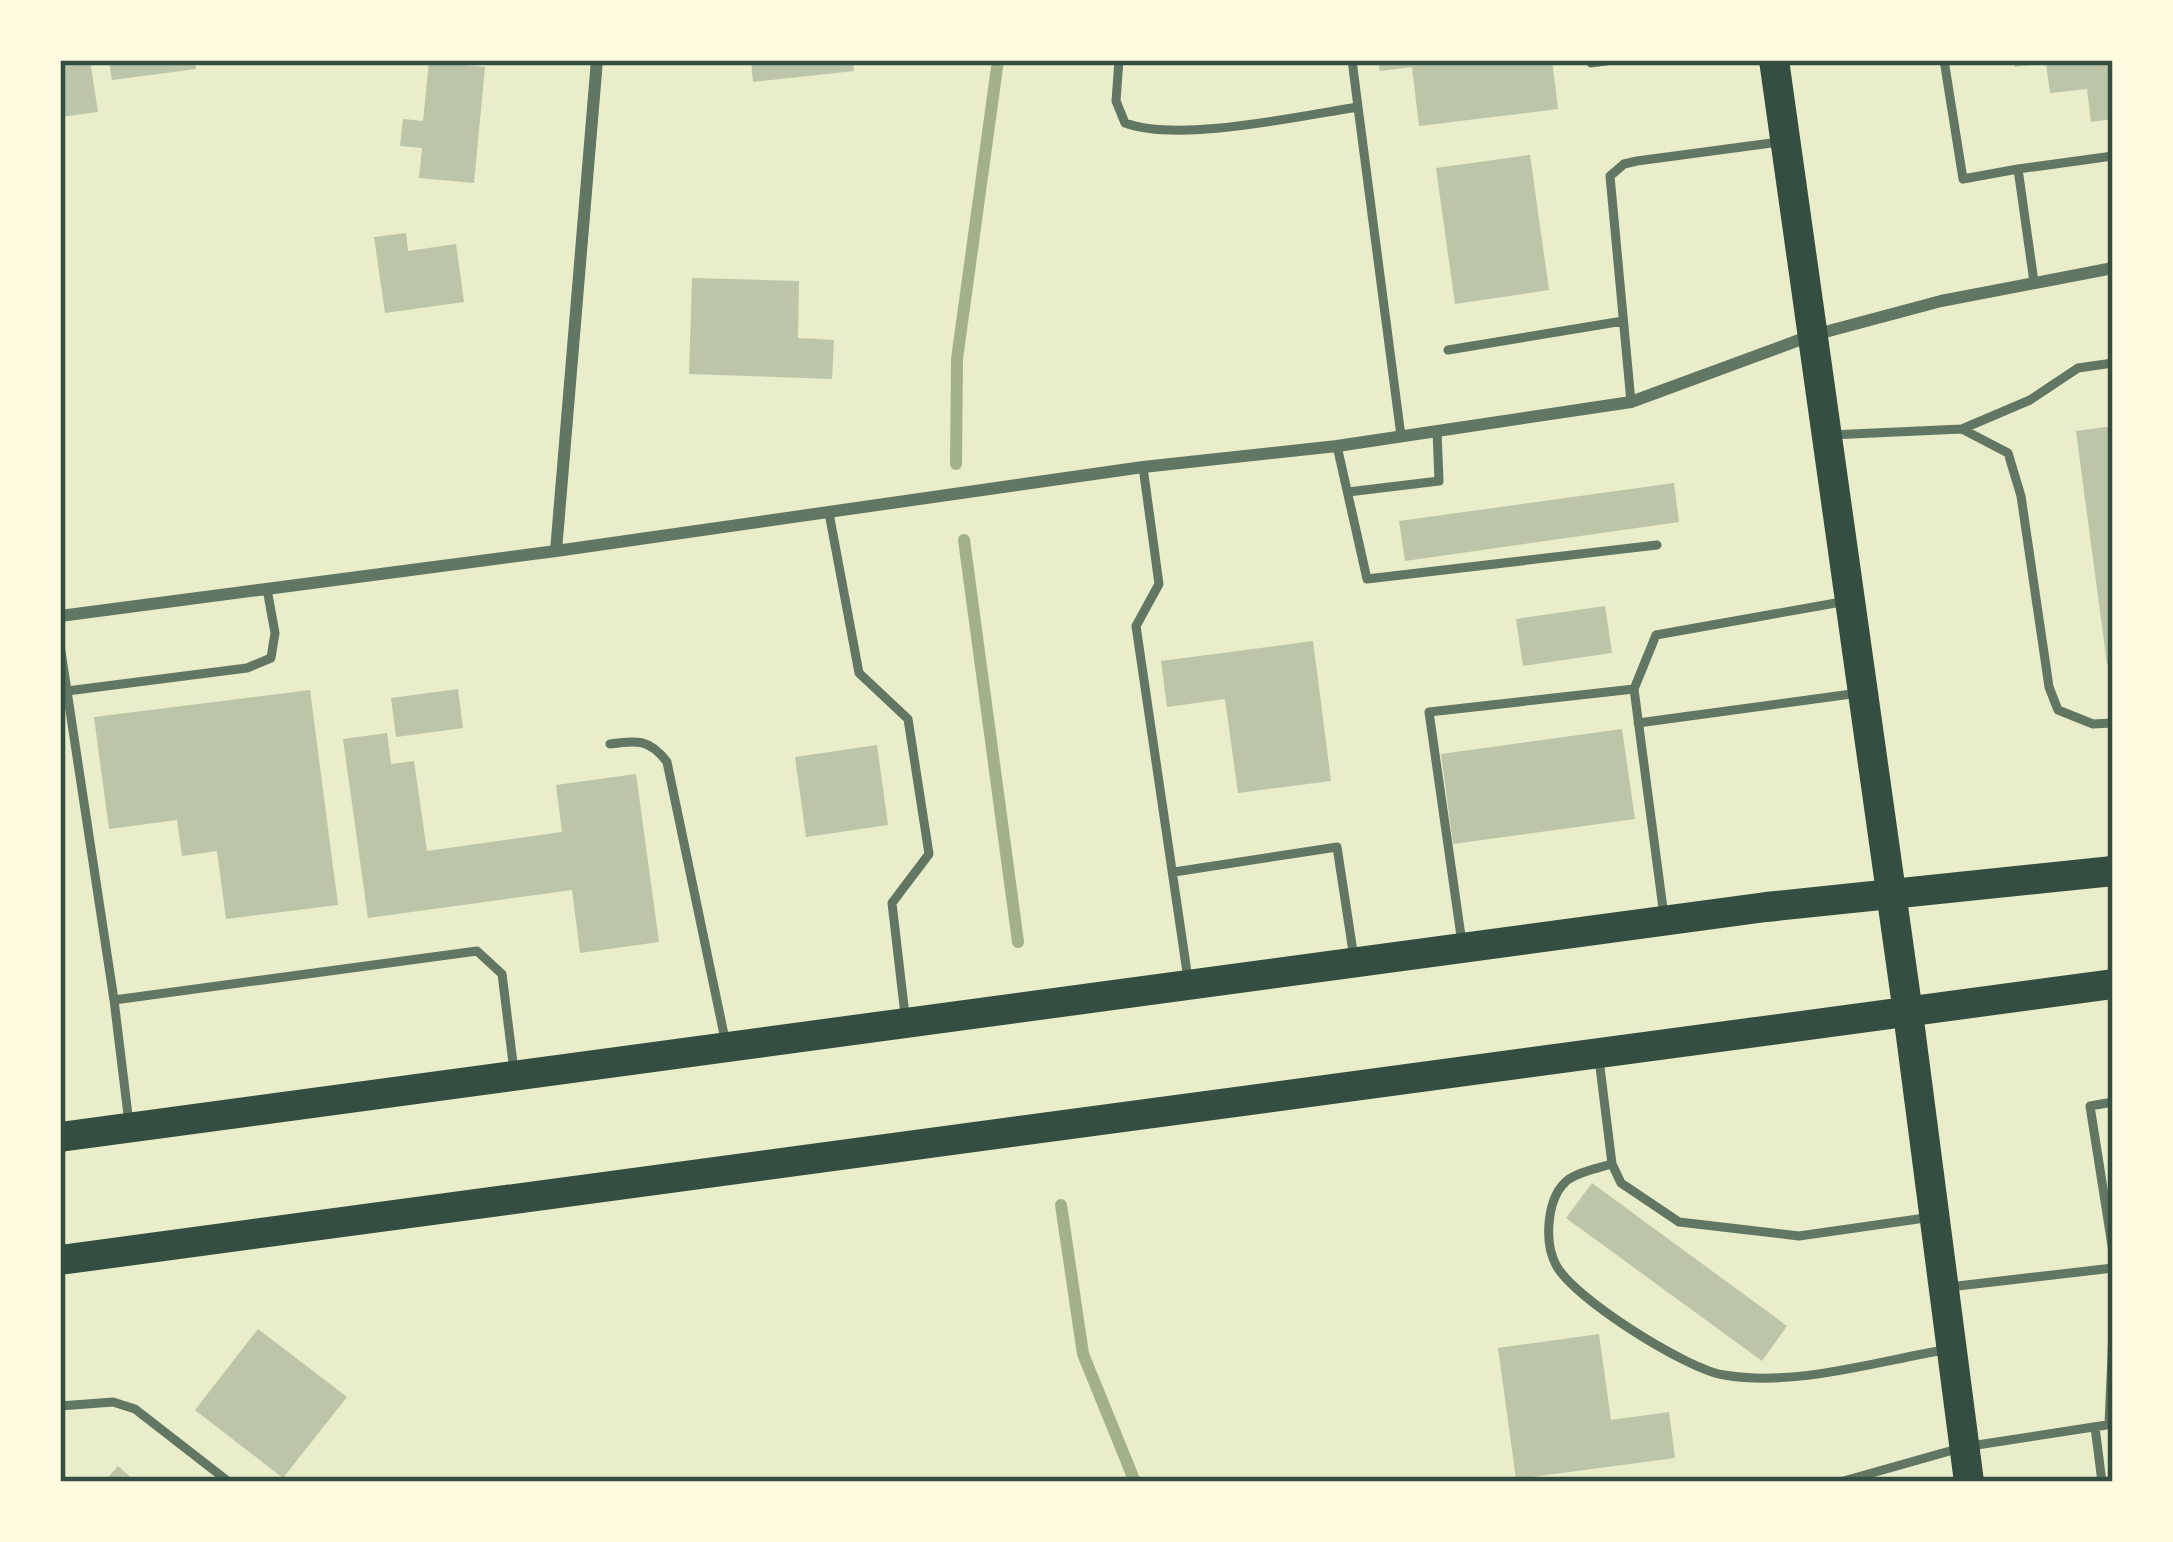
<svg xmlns="http://www.w3.org/2000/svg" width="2173" height="1542" font-family="Poppins,sans-serif">
	<style>
		.lines { fill: none; stroke-linecap: round; stroke-linejoin: round }
		.stream { stroke: #a3b18a; stroke-width: 12 }
		.building { fill: #bcc5a7 }
		.service { stroke: #617663; stroke-width: 9 }
		.minor { stroke: #617663; stroke-width: 12 }
		.primary { stroke: #344e41; stroke-width: 30 }
		.neatline { fill: none; stroke: #344e41; stroke-width: 4.5 }
	</style>
	<rect width="100%" height="100%" fill="#e9edc9"/>
	<g class="lines">
		<!-- stream -->
		<path class="stream" d="M956,464L957,359L998,60
			M964,540L1018,942
			M1061,1205L1083,1354L1135,1482"/>
	</g>
	<!-- building -->
	<path class="building" d="M60,60H90L98,112L60,117Z
		M109,60H195L196,69L112,80Z
		M751,60H853L854,71L753,82Z
		M1378,60H1552L1558,109L1419,126L1412,67L1380,71Z
		M2014,60H2113V119L2091,122L2087,89L2050,93L2046,63L2015,67Z
		M429,61L485,67L474,183L419,178L422,148L400,146L403,119L423,121Z
		M1530,155L1549,290L1455,304L1436,168Z
		M406,233L408,251L456,244L464,302L385,313L374,237Z
		M692,278L799,281L798,338L834,340L832,379L689,374Z
		M2113,426V663L2107,664L2076,431Z
		M1674,483L1679,522L1405,561L1399,521Z
		M1605,606L1612,653L1523,666L1516,619Z
		M1313,641L1331,781L1238,793L1225,699L1167,707L1161,661Z
		M458,689L463,728L396,737L391,698Z
		M310,690L338,905L226,919L217,851L182,856L177,820L109,829L94,717Z
		M1622,729L1635,819L1453,844L1441,754Z
		M387,733L391,764L414,761L427,851L562,832L556,785L636,774L659,942L580,953L572,890L368,918L343,739Z
		M877,745L888,825L806,837L795,757Z
		M1592,1183L1787,1326L1762,1361L1566,1218Z
		M258,1329L347,1397L283,1478L195,1410Z
		M1599,1334L1611,1420L1669,1412L1675,1458L1516,1479L1498,1348Z
		M118,1466L136,1482H104Z"/>
	<g class="lines">
		<!-- service -->
		<path class="service" d="M1119,60L1116,101L1125,123C1179,143 1299,116 1358,107L1401,436
			M1352,60L1358,107
			M1944,60L1963,179L2018,169L2034,282
			M1591,63L1613,60
			M2018,169L2113,156
			M1448,350L1623,321
			M1631,402L1610,176L1624,164L1637,161L1779,142
			M1962,429L2030,400L2078,368L2113,363
			M1830,435L1962,429L2008,453L2021,496L2049,687L2058,710L2093,724L2113,723
			M1337,446L1367,579L1657,545
			M1143,467L1159,584L1136,626L1188,979
			M1348,492L1439,481L1437,431
			M829,513L859,673L908,719L929,854L892,903L905,1015
			M60,645L114,1000L129,1123
			M1634,689L1656,635L1847,601
			M67,691L247,668L271,658L275,633L267,589
			M1638,723L1859,693
			M610,744C637,740 650,739 667,762L726,1044
			M1174,872L1337,847L1354,958
			M1462,943L1429,712L1634,689L1664,916
			M114,1000L477,951L502,974L514,1071
			M1599,1059L1612,1164L1621,1183L1679,1222L1799,1236L1932,1217
			M2113,1102L2090,1106L2113,1252
			M1612,1164C1598,1168 1581,1171 1569,1179C1546,1196 1544,1242 1556,1265C1573,1298 1686,1369 1724,1375C1795,1387 1874,1362 1944,1350
			M1949,1287L2113,1268
			M60,1406L113,1402L135,1409L229,1482
			M2109,1424L2113,1332
			M2095,1427L2102,1482
			M1840,1482L1964,1447L2113,1424"/>
		<!-- minor -->
		<path class="minor" d="M556,551L597,60
			M60,616L556,551L1143,467L1337,446L1631,402L1810,336L1941,301L2113,268"/>
		<!-- primary -->
		<path class="primary" d="M1774,60L1908,1013L1969,1482
			M60,1137L1766,907L2113,871
			M60,1260L2113,984"/>
	</g>
	<!-- border -->
	<rect width="2173" height="1542" fill="none" stroke="#fefae0" stroke-width="126"/>
	<rect x="63" y="63" width="2047" height="1416" class="neatline"/>
</svg>
